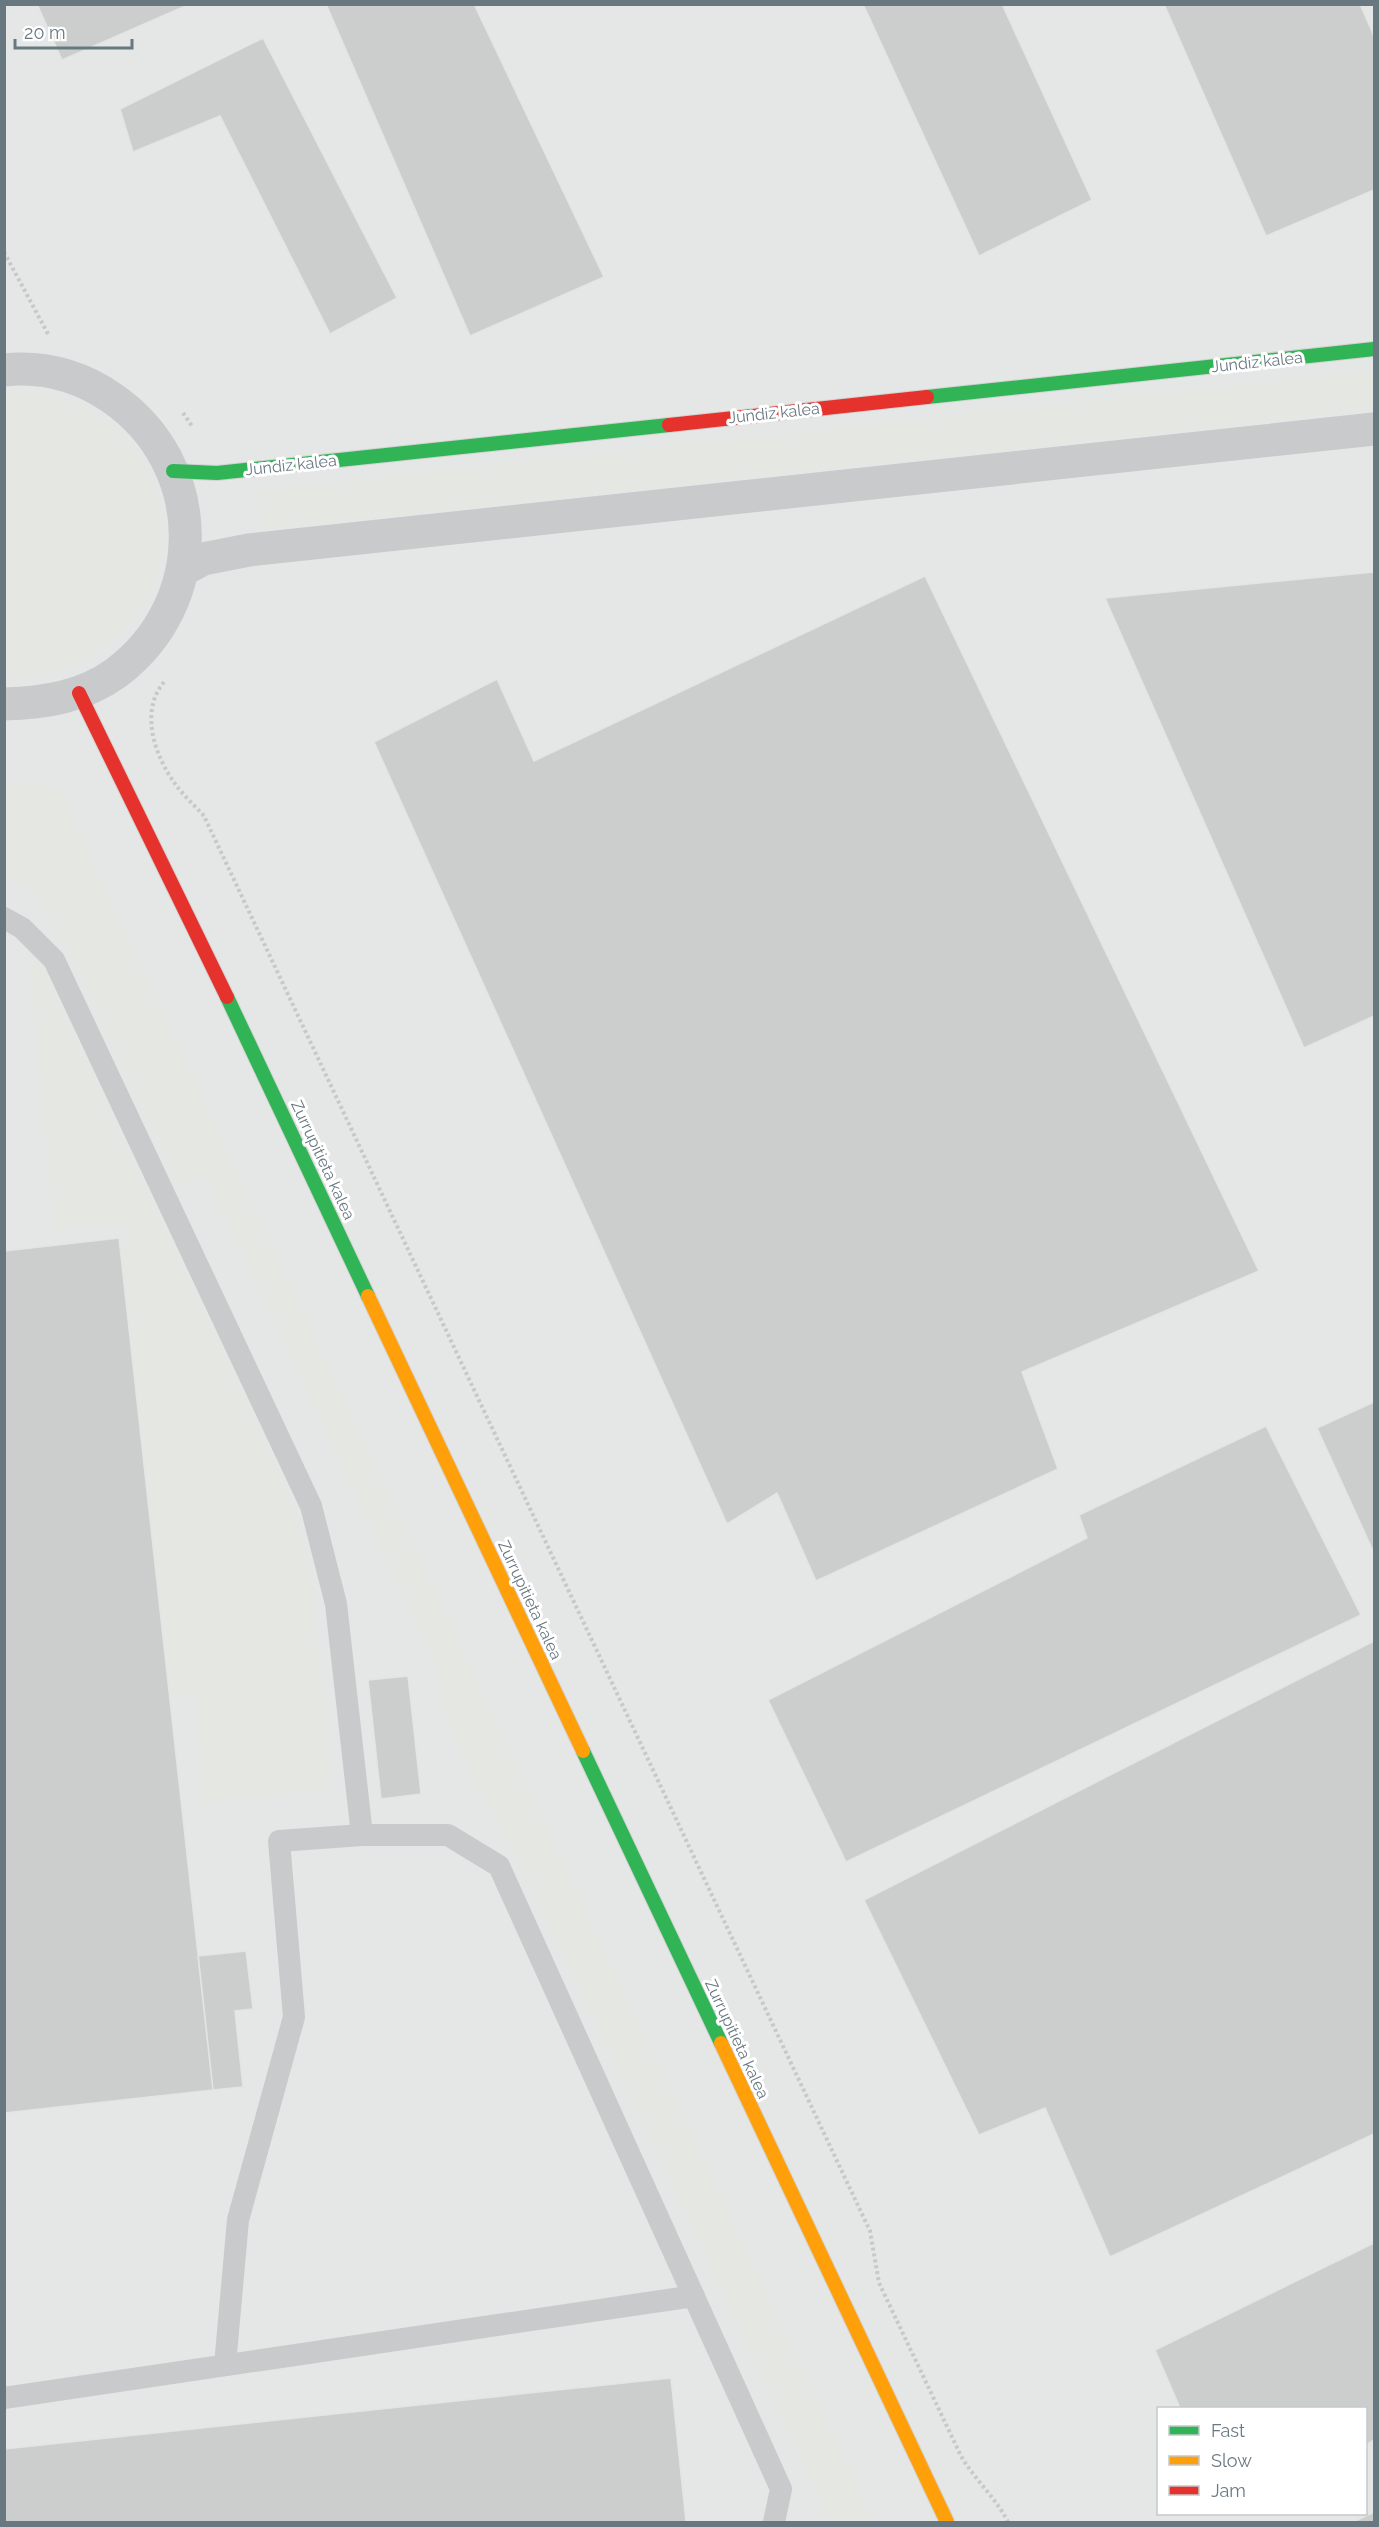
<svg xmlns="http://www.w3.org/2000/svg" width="1379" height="2527" font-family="Raleway,sans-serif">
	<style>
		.built { fill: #e5e6e6; fill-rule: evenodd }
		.green { fill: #e5e7e2 }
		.building { fill: #cccece; stroke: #e4e4e4; stroke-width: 1.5 }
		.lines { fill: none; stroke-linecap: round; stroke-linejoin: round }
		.fast-casing { stroke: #d2d2d2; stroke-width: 16 }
		.slow-casing { stroke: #d2d2d2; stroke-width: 16 }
		.jam-casing { stroke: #d2d2d2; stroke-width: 16 }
		.path { stroke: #c7c8c9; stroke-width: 4; stroke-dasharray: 3 3; stroke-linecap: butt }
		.lane { stroke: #c9cacb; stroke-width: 22 }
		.street { stroke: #c9cacb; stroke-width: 33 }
		.fast { stroke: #30b455; stroke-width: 14 }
		.slow { stroke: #ff9f0a; stroke-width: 14 }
		.jam { stroke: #e5322d; stroke-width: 14 }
		.labels { text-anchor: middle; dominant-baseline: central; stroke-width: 6; stroke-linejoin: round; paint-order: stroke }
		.street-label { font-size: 16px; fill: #687881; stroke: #fff }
	</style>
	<rect width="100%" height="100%" fill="#f5f5f4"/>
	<!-- built -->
	<path class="built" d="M5,5H1374V2522H5ZM1158,2408H1366V2514H1158Z"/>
	<!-- green -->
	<path class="green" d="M1374,370V410L261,530L255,490Z
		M33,392C50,395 66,398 82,405C101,414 118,428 131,444C212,545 130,686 5,675L4,393Z
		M5,783L47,784L60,791L268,1237L875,2522H830L524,1871L476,1785L446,1719L434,1662L205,1177L179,1186L67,950L40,903L26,884L5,872Z
		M28,951L41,964L277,1466L295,1513L310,1560L328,1760L330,1784L318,1793L310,1791L203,1802L194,1695L169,1698L120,1251L128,1250L124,1224L53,1230Z"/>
	<!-- building -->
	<path class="building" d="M37,4H190L62,60Z
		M326,4H474L604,277L470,336Z
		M863,4H1002L1092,200L979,256Z
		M1164,4H1360L1374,36V190L1266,236Z
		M263,38L397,298L330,334L220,116L133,152L120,109Z
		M1374,572V1016L1304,1048L1105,598Z
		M925,576L1259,1271L1022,1372L1058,1469L816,1581L777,1493L727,1524L374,742L497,679L534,761Z
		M119,1238L213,2090L4,2113V1251Z
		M1374,1402V1553L1317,1428Z
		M1266,1426L1361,1615L846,1862L768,1700L1087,1538L1079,1515Z
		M1374,1641V2134L1110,2257L1045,2108L979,2135L864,1900Z
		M408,1676L421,1794L381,1799L368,1680Z
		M246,1951L253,2009L235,2011L243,2087L213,2090L198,1956Z
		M1374,2243V2440L1366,2445V2408H1180L1155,2350Z
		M671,2378L686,2522H4V2449Z
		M1374,2512V2522H1353Z"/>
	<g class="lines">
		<!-- fast casing -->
		<g class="fast-casing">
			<path id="fast" d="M927,397L1374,349
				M173,471L217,473L669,425
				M227,997L368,1296
				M583,1751L721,2043"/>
		</g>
		<!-- slow casing -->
		<g class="slow-casing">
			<path id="slow" d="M368,1296L583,1751
				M721,2043L947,2522"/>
		</g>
		<!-- jam casing -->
		<g class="jam-casing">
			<path id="jam" d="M669,425L927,397
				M79,693L227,997"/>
		</g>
		<!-- path -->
		<path class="path" d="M4,252L48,334
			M183,413L192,426
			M164,682C139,712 155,757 176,785C184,796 195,806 204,816L870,2231L879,2283L961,2456C975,2480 996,2498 1008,2522"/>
		<!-- lane -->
		<path class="lane" d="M4,918L22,928L54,960L311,1506L336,1604L362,1835H448L499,1866L781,2489L774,2522
			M225,2365L238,2220L294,2017L279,1841L362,1835
			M4,2398L694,2296"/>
		<!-- street -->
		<path class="street" d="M4,370C43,366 80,376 112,398C208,464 210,603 116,673C83,697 44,703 4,704
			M183,570L203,559L249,550L1374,429"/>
		<!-- fast -->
		<use href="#fast" class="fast"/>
		<!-- slow -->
		<use href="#slow" class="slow"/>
		<!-- jam -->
		<use href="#jam" class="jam"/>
	</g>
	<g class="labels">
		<!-- street labels -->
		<g class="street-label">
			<text transform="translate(1257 362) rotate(-6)">Jundiz kalea</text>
			<text transform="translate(774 413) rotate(-6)">Jundiz kalea</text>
			<text transform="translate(291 465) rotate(-6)">Jundiz kalea</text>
			<text transform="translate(323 1160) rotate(65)">Zurrupitieta kalea</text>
			<text transform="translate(530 1600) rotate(65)">Zurrupitieta kalea</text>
			<text transform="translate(737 2039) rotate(65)">Zurrupitieta kalea</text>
		</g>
	</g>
	<!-- border -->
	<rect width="1379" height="2527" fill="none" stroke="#687881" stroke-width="12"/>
	<!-- legend -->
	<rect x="1157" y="2407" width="210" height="108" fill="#ffffff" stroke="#c3c9cd" stroke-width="1.5"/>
	<rect x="1169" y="2426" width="30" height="9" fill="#30b455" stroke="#c3c9cd" stroke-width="1.5"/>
	<text x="1211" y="2437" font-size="18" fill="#687881">Fast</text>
	<rect x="1169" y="2456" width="30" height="9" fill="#ff9f0a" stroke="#c3c9cd" stroke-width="1.5"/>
	<text x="1211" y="2467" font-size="18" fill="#687881">Slow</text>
	<rect x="1169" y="2486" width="30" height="9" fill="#e5322d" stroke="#c3c9cd" stroke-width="1.5"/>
	<text x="1211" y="2497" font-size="18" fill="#687881">Jam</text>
	<!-- scale -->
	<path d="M15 39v9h117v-9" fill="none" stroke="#687881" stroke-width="3"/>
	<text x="24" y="39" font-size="18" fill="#687881" stroke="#ffffff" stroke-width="4.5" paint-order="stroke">20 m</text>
</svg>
